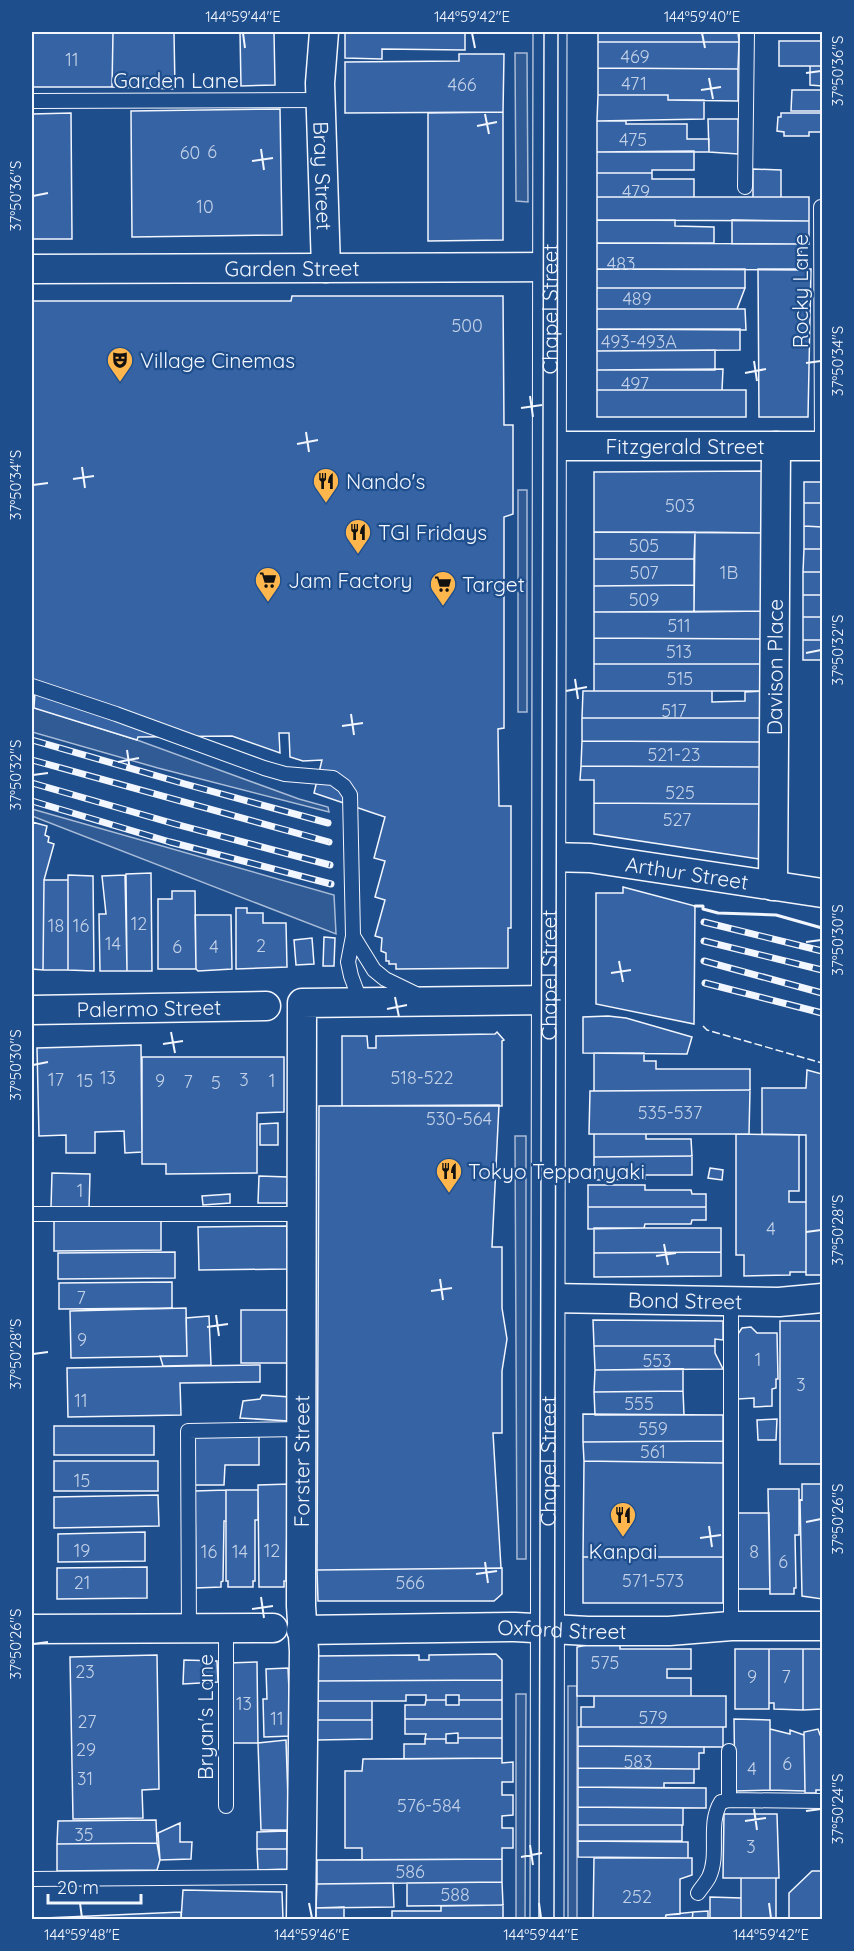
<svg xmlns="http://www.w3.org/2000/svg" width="854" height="1951" font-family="Quicksand,sans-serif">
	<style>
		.built { fill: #305b95; stroke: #a8bbd7; stroke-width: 1.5 }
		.building { fill: #3563a3; stroke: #f2f6ff; stroke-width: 1.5 }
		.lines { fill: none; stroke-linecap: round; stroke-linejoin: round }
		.service-casing { stroke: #f2f6ff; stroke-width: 16 }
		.minor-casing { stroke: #f2f6ff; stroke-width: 31 }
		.tertiary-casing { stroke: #f2f6ff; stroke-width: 35 }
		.service { stroke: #1f4e8c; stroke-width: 14 }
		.minor { stroke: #1f4e8c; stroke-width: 28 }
		.tertiary { stroke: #1f4e8c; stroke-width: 33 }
		.tram { stroke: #f2f6ff; stroke-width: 1.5 }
		.rail-casing { stroke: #f2f6ff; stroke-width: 7 }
		.rail { stroke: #1f4e8c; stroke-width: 4.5; stroke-dasharray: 14; stroke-linecap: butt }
		.fence { stroke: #f2f6ff; stroke-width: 1.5; stroke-dasharray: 8 3; stroke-linecap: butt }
		.wall { stroke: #f2f6ff; stroke-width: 3 }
		.ticks { fill: none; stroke: #f2f6ff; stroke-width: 2 }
		.labels { text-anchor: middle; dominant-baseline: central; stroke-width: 4.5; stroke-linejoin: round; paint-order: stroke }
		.number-label { font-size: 18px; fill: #c3d1e8 }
		.street-label { font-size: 21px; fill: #f2f6ff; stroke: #1f4e8c }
		.poi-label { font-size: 21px; fill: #f2f6ff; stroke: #1f4e8c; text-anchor: start }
		.neatline { fill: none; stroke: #f2f6ff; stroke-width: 2 }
		.ticks-label { font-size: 15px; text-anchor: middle; fill: #f2f6ff }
	</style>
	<rect width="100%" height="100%" fill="#1f4e8c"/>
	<!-- built -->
	<path class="built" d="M515,53H527L528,202L516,201Z
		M518,490H527V712H518Z
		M32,707L137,740L299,799L328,807L329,812L158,768L32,732Z
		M32,809L334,895L336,934L32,816Z
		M515,1136H526V1559H517Z
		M568,1686H577V1919L568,1920Z
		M516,1694H526L525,1920L516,1919Z"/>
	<!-- building -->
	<path class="building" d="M32,32H113L112,87H32Z
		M113,32H174L175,89L112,87Z
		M240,32H274L275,85L241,86Z
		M345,32H465V50L382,49V59L345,58Z
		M598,32H738L739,42H598Z
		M779,41H822V66H779Z
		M598,42H739L738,69L598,68Z
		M459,54H504L503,112L345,113V62L459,61Z
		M810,66H822V86L810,85Z
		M598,68L738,69V101L668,100V95H598Z
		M792,90H822V111H791Z
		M598,95H668V100H704V119L597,121Z
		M280,109L282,235L132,237L131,111Z
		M503,112V240L428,241V113Z
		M71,113L72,239H32V114Z
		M781,113H822V132H809V136H784V132L777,131L778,117H781Z
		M708,119H738V154L709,152Z
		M597,121H626V124H687V139H709V152H597Z
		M694,151V170H652V173H597V152Z
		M753,169L781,170V197H753Z
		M597,173H652V179H694V197H597Z
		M597,197H809V221L597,220Z
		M597,220H675V226L714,227V243H597Z
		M732,220L809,221V244H732Z
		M597,243L801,244V270L597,269Z
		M597,269H745V288H597Z
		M758,269H811L808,417H759Z
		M597,288H745L737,309H597Z
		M292,296H503L504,425H513V514L504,517V728L498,729L499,806H511V928H508V968L396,969V964H389V961H386V953L381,951L382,938L375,936L385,900L375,897L385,861L374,858L385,817L314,793L322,760L303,761L290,757L289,733H279L280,753L232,736L138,737L137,740L34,708L35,691L32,690V301H291Z
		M597,309H745L746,330L597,329Z
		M597,329H740V350L597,351Z
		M715,350V370H597V351Z
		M723,369L722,390H597V370Z
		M597,390H746V417H597Z
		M766,471L764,533L594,532V472Z
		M804,482H822V503H804Z
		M804,503H822V527L804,526Z
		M804,526L822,527V549H804Z
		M594,532H695L694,559H594Z
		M695,532L764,533V611L694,612Z
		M804,549H822V572H803Z
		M594,559H694V585L594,586Z
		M803,572H822V595H803Z
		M694,585V612H594V586Z
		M803,595H822V617H803Z
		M764,611V639L594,638V612Z
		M803,617H822V640H803Z
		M594,638L764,639L763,664H594Z
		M803,640H822V660H803Z
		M594,664H766V691H594Z
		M583,691H712V702L745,701V692L766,691V718H582Z
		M582,718H766V742L582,741Z
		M582,741L766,742V767L581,766Z
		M581,766L766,767L760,804L594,803V780H580Z
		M594,803L760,804L766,860L594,834Z
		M32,822L47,826L45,835L49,837L48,842L54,844L44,880L43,970L32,969Z
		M151,873L152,971H127L126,874Z
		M68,875L93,876L94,971L68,970Z
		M125,875L127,971H100L99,914H106L102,876Z
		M44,880H68V970H43Z
		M623,887L695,906L694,1024L596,1004V893H623Z
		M172,891H195L196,969H158V899H172Z
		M236,908H247V913H263V923H286L287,967L236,969Z
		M195,915H231L232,969L198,971L196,969Z
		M324,937L335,938L334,966H323Z
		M312,938L314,964L296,965L294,940Z
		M608,1016L626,1018L692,1037L687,1054L583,1053V1017Z
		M497,1032L504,1040L502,1041V1106H342V1036H367L368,1048H376V1036L495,1034Z
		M141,1045L142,1152L125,1153L124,1131L95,1132V1153H66V1135L39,1136L37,1048Z
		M594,1053H644V1061H656V1069H750V1090L594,1091Z
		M142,1057H284V1112L257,1113V1173L166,1174V1164H142Z
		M807,1070L822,1074V1275H806V1135L762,1134V1088H806Z
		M750,1090L749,1134H589L590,1091Z
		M499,1105L492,1247H502V1308L507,1339L502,1371V1433H493L501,1568L317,1570L319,1106Z
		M278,1123V1145H260V1124Z
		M594,1134H646V1139H691L692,1156L594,1157Z
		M736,1134L799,1135V1191H789V1202H806V1272H790V1275L744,1276V1255H736Z
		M692,1156V1175H645V1179L594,1180V1157Z
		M710,1168L723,1170L722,1180L708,1178Z
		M52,1173L90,1174L89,1209L51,1208Z
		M259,1176L288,1177L287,1203H258Z
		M588,1185H645V1190H691L692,1194H706V1207H588Z
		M230,1194V1203L203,1205L202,1196Z
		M588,1207H706V1220H692L691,1224H645L644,1228L588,1229Z
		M161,1219V1250L54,1251V1220Z
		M287,1226L288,1269L199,1270L198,1227Z
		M594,1228H721V1252L594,1253Z
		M175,1252V1278L58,1279V1253Z
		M721,1252V1276L594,1277V1253Z
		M172,1282V1308L59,1309V1283Z
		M186,1308L187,1356L71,1358L70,1311Z
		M241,1310H288L287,1363H241Z
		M209,1316L211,1365L163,1366L160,1356H187L186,1318Z
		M593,1320L723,1321V1340L715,1339V1346H594Z
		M780,1321H822L821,1464H780Z
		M751,1327L757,1333H777L778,1379H776V1388L772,1389V1406L754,1407V1398L738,1399V1334L742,1328Z
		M594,1346H715V1353L723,1369L595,1370Z
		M260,1365V1382L180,1383L181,1415L68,1417L67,1368Z
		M683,1369V1391L594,1392L595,1370Z
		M683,1391L684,1415H595L594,1392Z
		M262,1395L290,1397L288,1421L240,1418L243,1401L260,1399Z
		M583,1414L723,1415V1441L583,1442Z
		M777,1419L776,1440H758L757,1420Z
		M54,1426H154V1455H54Z
		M194,1434H259V1465H225L224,1485H193Z
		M723,1441V1463L584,1461L583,1442Z
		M54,1461H158V1491H54Z
		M584,1461L723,1463V1557H583Z
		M290,1484V1520H287L286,1581H284V1587H259L258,1485Z
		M802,1484H822V1599L802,1596L800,1499L802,1500Z
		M768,1489H799V1535H795L796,1588H794V1594H770Z
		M226,1490V1521H224L223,1581L221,1582V1587L196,1588L195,1491Z
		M226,1490H258V1520H255V1581H253V1587H228V1581H226Z
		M158,1495L159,1526L54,1528V1497Z
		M738,1513H769L770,1589H738Z
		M145,1532V1561L58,1562V1534Z
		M583,1557H723V1603H583Z
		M147,1567V1598L57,1599V1568Z
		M502,1568V1594L494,1601H318L317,1570Z
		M604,1642H620V1649H691V1669H667V1678H691V1696H577V1647Z
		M735,1649H769V1709H735Z
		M769,1649H803V1710L774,1709V1703H769Z
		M803,1649H822V1709L803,1710Z
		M496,1654L502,1660V1680L317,1681L316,1656L419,1655V1660H429V1655Z
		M157,1655L159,1789L142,1790L143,1818L73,1819L70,1657Z
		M184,1660L217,1661L218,1682L183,1684Z
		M257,1662L258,1743H231L229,1663Z
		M288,1668L291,1736L264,1737L263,1699H267L266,1669Z
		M502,1680V1700H459V1695H446V1700H426V1695H406V1701H317V1681Z
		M594,1696H726V1727H581V1707H594Z
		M426,1700H446V1705H459V1700H502V1719H405V1705H425Z
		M317,1701H372V1720H317Z
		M405,1719H502V1738H458V1733L446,1734V1739H425L426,1734H405Z
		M734,1719L770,1720V1790L735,1791Z
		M317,1720H372V1739L317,1740Z
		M578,1727H723V1747L578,1746Z
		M770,1729L790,1734V1730L804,1735L805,1791L770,1790Z
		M818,1729L820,1735H822V1790H816V1793H805L804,1732Z
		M458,1738H502V1758L404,1759V1744H425V1739H446V1743H458Z
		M286,1740L289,1830H261L258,1743Z
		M578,1746L704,1747V1753H699V1769H694L578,1768Z
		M502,1758V1763L513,1762V1782H502V1795H513V1815L502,1816V1828H513V1848H502V1859L362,1860V1848H345V1771H362L363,1759Z
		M578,1768L694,1769V1783H664V1788L578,1787Z
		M578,1787L706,1788V1808L578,1807Z
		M578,1807L683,1808V1825H578Z
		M724,1814H777L779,1878H723Z
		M156,1820L157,1843L57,1844L58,1821Z
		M180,1823V1842H192L191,1859L160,1860L158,1833Z
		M578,1825H682V1841H578Z
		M287,1831V1849H257V1832Z
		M578,1841L688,1842V1858L578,1857Z
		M157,1843L160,1860L157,1870L57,1871V1844Z
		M257,1849H287L288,1869L258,1870Z
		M594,1858H692V1875L680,1879V1914L666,1915L665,1920H593Z
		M502,1859V1882L317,1884V1860Z
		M812,1871H822V1920H789V1893Z
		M741,1878H776V1920H741Z
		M502,1882L503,1905L407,1906V1883Z
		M393,1883L394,1907L316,1908L317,1884Z
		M183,1890L282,1892L283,1920H181Z
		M710,1897L741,1898V1920H710Z
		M503,1905V1920H392V1911H441V1906Z
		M344,1907V1920H316V1908Z
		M708,1911V1920H692L693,1912Z
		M181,1912V1920H45V1918Z
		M693,1912L692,1920H665L666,1915Z"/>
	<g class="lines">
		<!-- service casing -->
		<g class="service-casing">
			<path id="service" d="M32,101L321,100
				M745,187L747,32
				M821,207L822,446
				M32,686L116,714L264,768L285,774L333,778L344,786L350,795L353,936L348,962L351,976L361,1003
				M353,936L374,970L385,979L418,995
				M32,1214H301
				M731,1626V1301
				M189,1629L188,1431L302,1429
				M729,1800V1751
				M226,1806V1629
				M32,1879L301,1877
				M698,1893C701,1888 706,1883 709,1877C720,1854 707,1824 721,1802L729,1800L822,1801"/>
		</g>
		<!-- minor casing -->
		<g class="minor-casing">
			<g id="minor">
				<path id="s1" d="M324,32L320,83L326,268"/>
				<path id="s2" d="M32,269L551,267"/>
				<path id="s3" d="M549,446H822"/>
				<path id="s4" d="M548,857L590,858L822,893"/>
				<path id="s5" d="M773,886L776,446"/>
				<path id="s6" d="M32,1010L266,1006"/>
				<path id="s7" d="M549,1298L779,1302L822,1298"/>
				<path d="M32,1629L273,1628"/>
				<path id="s8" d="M301,1630L515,1627L588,1631H669L731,1626H822"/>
				<path id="s9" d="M301,1920L304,1651L301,1606L302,1003L549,1000"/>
			</g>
		</g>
		<!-- tertiary casing -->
		<g class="tertiary-casing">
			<g id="tertiary">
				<path id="s10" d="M547,1920L550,32"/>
			</g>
		</g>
		<!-- service -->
		<use href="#service" class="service"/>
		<!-- minor -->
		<use href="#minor" class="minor"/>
		<!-- tertiary -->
		<use href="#tertiary" class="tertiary"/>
		<!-- tram -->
		<path class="tram" d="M539,1920L544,32
			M554,1920L558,32"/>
		<!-- rail casing -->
		<g class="rail-casing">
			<path id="rail" d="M32,740L185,784L328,823
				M32,760L329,842
				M32,783L175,824L330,865
				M32,801L170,842L331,884
				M704,922L822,951
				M704,941L822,970
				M704,961L822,993
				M705,983L822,1013"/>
		</g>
		<!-- rail -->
		<use href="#rail" class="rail"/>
		<!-- fence -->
		<path class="fence" d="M703,1026L707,1030L822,1063"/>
		<!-- wall -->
		<path class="wall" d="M695,906H703V909L718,913L776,915L822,928"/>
	</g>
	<!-- ticks -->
	<path class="ticks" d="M243,33L245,48M472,33L475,48M702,33L705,48M806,73L821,71M709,78L713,99M701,90L721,87M485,114L489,134M477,126L497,122M261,149L264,170M252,161L273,158M33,196L48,193M754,361L757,381M806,363L821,361M745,373L766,369M530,396L533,417M521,408L542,405M306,432L309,452M297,444L318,440M82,467L85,488M73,479L94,476M33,485L48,483M806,653L821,650M575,679L578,699M566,691L587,687M351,714L354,735M342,726L363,723M127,750L130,770M118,762L139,758M33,775L48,773M806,942L821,940M619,961L623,982M611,973L631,970M395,997L399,1017M387,1009L407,1005M171,1032L175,1053M163,1044L183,1041M33,1065L48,1062M806,1232L821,1230M664,1244L668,1265M656,1256L676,1253M440,1279L443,1300M431,1291L452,1288M216,1315L219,1336M207,1327L228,1324M33,1354L48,1352M806,1522L821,1519M709,1526L712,1547M700,1538L721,1535M485,1562L488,1583M476,1574L497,1571M261,1597L264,1618M252,1609L273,1606M33,1644L48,1642M754,1809L757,1830M806,1811L821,1809M745,1821L766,1818M530,1845L533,1865M521,1857L542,1853M80,1903L82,1918M309,1903L312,1918M539,1903L541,1918M769,1903L771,1918"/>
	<!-- icons -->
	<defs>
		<g id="theatre-pin" transform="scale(1.35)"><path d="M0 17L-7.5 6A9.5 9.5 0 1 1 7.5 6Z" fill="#ffb74d" stroke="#1f4e8c"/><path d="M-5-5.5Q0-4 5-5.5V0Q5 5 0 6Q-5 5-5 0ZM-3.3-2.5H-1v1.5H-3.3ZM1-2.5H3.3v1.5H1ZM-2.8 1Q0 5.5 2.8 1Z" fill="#111"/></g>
		<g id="restaurant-pin" transform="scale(1.35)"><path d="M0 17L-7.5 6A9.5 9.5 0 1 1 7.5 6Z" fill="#ffb74d" stroke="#1f4e8c"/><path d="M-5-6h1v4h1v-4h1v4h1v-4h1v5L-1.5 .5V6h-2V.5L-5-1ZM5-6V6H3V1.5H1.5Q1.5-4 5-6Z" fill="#111"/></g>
		<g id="supermarket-pin" transform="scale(1.35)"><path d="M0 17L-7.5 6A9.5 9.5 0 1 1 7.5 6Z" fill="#ffb74d" stroke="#1f4e8c"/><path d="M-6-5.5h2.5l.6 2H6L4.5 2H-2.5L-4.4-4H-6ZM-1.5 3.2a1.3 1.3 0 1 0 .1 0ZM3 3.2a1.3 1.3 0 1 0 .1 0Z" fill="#111"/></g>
	</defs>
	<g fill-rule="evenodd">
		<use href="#theatre-pin" x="120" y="360"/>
		<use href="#restaurant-pin" x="326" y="481"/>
		<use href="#restaurant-pin" x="358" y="532"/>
		<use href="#supermarket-pin" x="268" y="580"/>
		<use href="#supermarket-pin" x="443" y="584"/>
		<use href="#restaurant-pin" x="449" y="1171"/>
		<use href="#restaurant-pin" x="623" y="1515"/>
	</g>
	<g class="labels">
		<!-- number labels -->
		<g class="number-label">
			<text x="635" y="56">469</text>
			<text x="72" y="59">11</text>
			<text x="634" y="83">471</text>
			<text x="462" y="84">466</text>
			<text x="633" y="139">475</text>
			<text x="212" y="151">6</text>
			<text x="190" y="152">60</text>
			<text x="636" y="191">479</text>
			<text x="205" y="206">10</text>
			<text x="621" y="263">483</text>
			<text x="637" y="298">489</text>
			<text x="467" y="325">500</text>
			<text x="639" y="341">493-493A</text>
			<text x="635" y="383">497</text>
			<text x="680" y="505">503</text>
			<text x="644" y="545">505</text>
			<text x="644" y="572">507</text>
			<text x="729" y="572">1B</text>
			<text x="644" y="599">509</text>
			<text x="679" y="625">511</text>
			<text x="679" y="651">513</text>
			<text x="680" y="678">515</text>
			<text x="674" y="710">517</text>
			<text x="674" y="754">521-23</text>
			<text x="680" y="792">525</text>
			<text x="677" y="819">527</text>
			<text x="139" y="923">12</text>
			<text x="56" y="925">18</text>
			<text x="81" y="925">16</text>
			<text x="113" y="943">14</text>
			<text x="261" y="945">2</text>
			<text x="177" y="946">6</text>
			<text x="214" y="946">4</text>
			<text x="108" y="1077">13</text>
			<text x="422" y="1077">518-522</text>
			<text x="56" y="1079">17</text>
			<text x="244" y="1079">3</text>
			<text x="85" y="1080">15</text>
			<text x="160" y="1080">9</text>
			<text x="272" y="1080">1</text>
			<text x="188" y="1081">7</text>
			<text x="216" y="1082">5</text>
			<text x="670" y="1112">535-537</text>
			<text x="459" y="1118">530-564</text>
			<text x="80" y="1190">1</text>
			<text x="771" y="1228">4</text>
			<text x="81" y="1297">7</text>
			<text x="82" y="1339">9</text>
			<text x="758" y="1359">1</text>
			<text x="657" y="1360">553</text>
			<text x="801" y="1384">3</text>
			<text x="81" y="1400">11</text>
			<text x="639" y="1403">555</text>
			<text x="653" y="1428">559</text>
			<text x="653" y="1451">561</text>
			<text x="82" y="1480">15</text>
			<text x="82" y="1550">19</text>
			<text x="272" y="1550">12</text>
			<text x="209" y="1551">16</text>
			<text x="240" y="1551">14</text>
			<text x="754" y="1551">8</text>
			<text x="783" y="1561">6</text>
			<text x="653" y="1580">571-573</text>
			<text x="82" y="1582">21</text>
			<text x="410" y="1582">566</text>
			<text x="605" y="1662">575</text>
			<text x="85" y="1671">23</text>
			<text x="752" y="1676">9</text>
			<text x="786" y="1676">7</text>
			<text x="244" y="1703">13</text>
			<text x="653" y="1717">579</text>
			<text x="277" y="1718">11</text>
			<text x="87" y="1721">27</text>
			<text x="86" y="1749">29</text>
			<text x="638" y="1761">583</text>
			<text x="787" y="1763">6</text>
			<text x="752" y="1768">4</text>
			<text x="85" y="1778">31</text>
			<text x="429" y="1805">576-584</text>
			<text x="84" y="1834">35</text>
			<text x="751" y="1846">3</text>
			<text x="410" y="1871">586</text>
			<text x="455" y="1894">588</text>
			<text x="637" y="1896">252</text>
		</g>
		<!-- street labels -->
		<g class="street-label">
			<text x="176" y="80">Garden Lane</text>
			<text stroke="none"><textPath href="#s1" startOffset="144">Bray Street</textPath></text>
			<text stroke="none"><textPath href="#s2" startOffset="260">Garden Street</textPath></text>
			<text transform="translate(800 291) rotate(-90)">Rocky Lane</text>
			<text stroke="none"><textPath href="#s10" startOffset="1611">Chapel Street</textPath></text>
			<text stroke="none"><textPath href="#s3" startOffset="136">Fitzgerald Street</textPath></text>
			<text stroke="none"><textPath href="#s5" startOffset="219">Davison Place</textPath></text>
			<text stroke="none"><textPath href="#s4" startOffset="140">Arthur Street</textPath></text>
			<text stroke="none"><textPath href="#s10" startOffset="945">Chapel Street</textPath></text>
			<text stroke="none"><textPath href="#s6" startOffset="117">Palermo Street</textPath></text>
			<text stroke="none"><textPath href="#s7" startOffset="136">Bond Street</textPath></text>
			<text stroke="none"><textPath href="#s9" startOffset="459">Forster Street</textPath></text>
			<text stroke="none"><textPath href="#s10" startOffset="459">Chapel Street</textPath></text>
			<text stroke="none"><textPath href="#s8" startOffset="261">Oxford Street</textPath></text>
			<text transform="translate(205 1717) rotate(-90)">Bryan's Lane</text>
		</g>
		<!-- poi labels -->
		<g class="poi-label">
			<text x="140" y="360">Village Cinemas</text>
			<text x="346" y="481">Nando's</text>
			<text x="378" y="532">TGI Fridays</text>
			<text x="288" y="580">Jam Factory</text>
			<text x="462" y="584">Target</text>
			<text x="468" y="1171">Tokyo Teppanyaki</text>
			<text x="623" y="1551" text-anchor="middle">Kanpai</text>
		</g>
	</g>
	<!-- border -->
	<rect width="854" height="1951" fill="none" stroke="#1f4e8c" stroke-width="66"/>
	<!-- scale -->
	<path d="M48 1894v9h93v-9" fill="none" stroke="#f2f6ff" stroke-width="3"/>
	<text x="57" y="1894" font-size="18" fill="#f2f6ff" stroke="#1f4e8c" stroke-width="4.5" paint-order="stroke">20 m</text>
	<rect x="33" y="33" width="788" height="1885" class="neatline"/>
	<g class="ticks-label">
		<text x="243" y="22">144°59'44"E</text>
		<text x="472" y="22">144°59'42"E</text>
		<text x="702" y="22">144°59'40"E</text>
		<text transform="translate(838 71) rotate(-90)" y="5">37°50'36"S</text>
		<text transform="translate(16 196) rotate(-90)" y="5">37°50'36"S</text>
		<text transform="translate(838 361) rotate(-90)" y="5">37°50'34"S</text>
		<text transform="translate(16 485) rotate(-90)" y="5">37°50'34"S</text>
		<text transform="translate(838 650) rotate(-90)" y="5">37°50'32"S</text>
		<text transform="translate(16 775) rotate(-90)" y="5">37°50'32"S</text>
		<text transform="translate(838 940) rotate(-90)" y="5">37°50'30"S</text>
		<text transform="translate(16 1065) rotate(-90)" y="5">37°50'30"S</text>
		<text transform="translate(838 1230) rotate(-90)" y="5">37°50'28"S</text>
		<text transform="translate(16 1354) rotate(-90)" y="5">37°50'28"S</text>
		<text transform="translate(838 1519) rotate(-90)" y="5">37°50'26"S</text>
		<text transform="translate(16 1644) rotate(-90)" y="5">37°50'26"S</text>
		<text transform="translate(838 1809) rotate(-90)" y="5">37°50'24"S</text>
		<text x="82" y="1940">144°59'48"E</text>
		<text x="312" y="1940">144°59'46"E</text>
		<text x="541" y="1940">144°59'44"E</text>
		<text x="771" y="1940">144°59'42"E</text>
	</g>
</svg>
